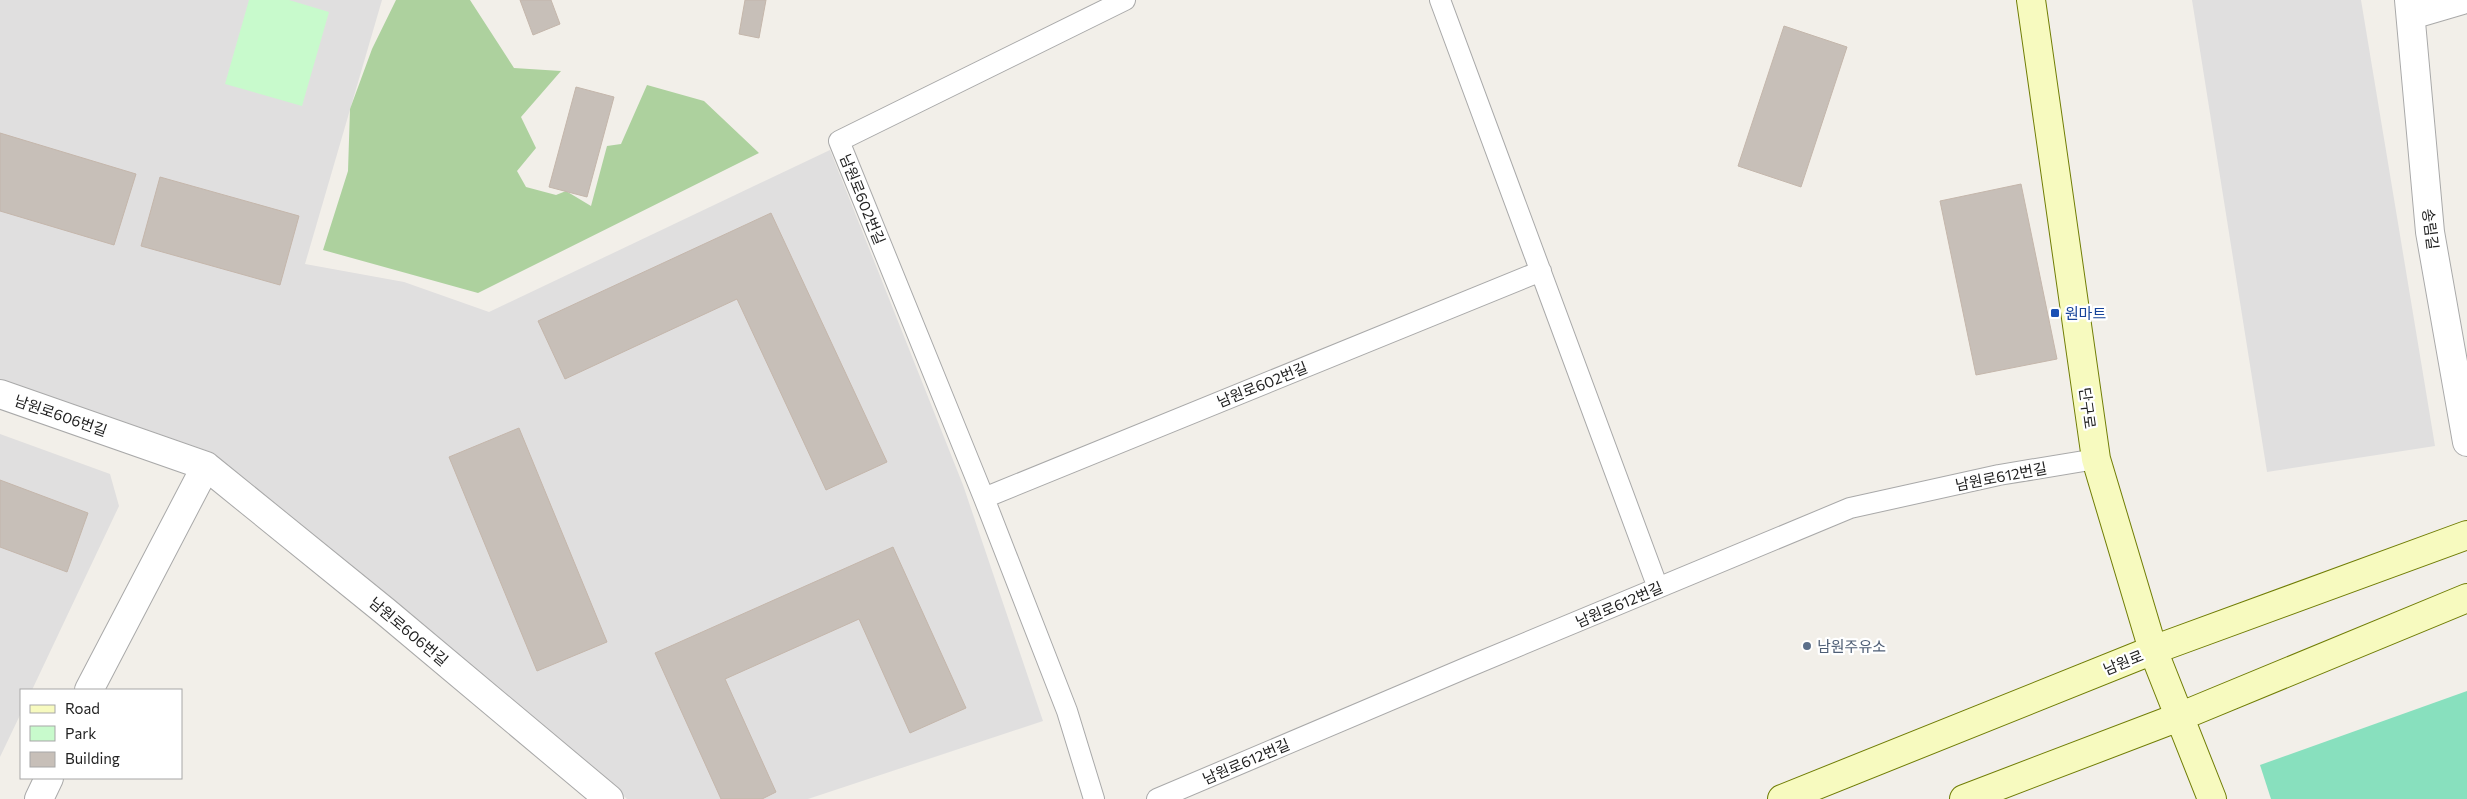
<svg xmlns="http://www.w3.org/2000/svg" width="2467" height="799" font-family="Commissioner,'Noto Sans KR',sans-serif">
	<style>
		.residential { fill: #e0dfdf }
		.forest { fill: #add19e }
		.park { fill: #c8facc }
		.pitch { fill: #88e0be }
		.building { fill: #c7bfb8; stroke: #c4b6ab }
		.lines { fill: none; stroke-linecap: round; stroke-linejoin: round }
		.lane-casing { stroke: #a9a9a9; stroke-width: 22 }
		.street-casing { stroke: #a9a9a9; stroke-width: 30 }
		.secondary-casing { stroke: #707d05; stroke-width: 30 }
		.lane { stroke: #fff; stroke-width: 20 }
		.street { stroke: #fff; stroke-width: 28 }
		.secondary { stroke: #f7fabf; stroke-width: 28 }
		.transit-dot { fill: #1a4fb4; stroke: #fff; stroke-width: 2 }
		.service-dot { fill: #5c6f8a; stroke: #fff; stroke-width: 2 }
		.labels { text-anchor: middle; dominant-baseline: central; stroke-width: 4.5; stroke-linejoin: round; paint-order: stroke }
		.street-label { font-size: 15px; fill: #222; stroke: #fff }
		.transit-label { font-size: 15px; fill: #164399; stroke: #fff; text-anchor: start }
		.service-label { font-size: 15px; fill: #4e5e75; stroke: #fff; text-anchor: start }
	</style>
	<rect width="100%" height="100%" fill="#f2efe9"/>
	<!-- residential -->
	<path class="residential" d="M0,0H382L305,264L404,282L489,312L830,150L963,485L1043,721L808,799H627L391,598L211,452L0,379Z
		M2192,0H2361L2435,446L2267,472Z
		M0,434L110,474L119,506L32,690H21V713L0,757Z"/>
	<!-- forest -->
	<path class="forest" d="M396,0H470L514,68L561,71L521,117L536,148L517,171L526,187L556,195L566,191L591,206L607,146L621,144L647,85L704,101L759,153L478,293L323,250L348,171L350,109L372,49Z"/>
	<!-- park -->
	<path class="park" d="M249,0H289L329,12L302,106L225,84Z"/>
	<!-- pitch -->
	<path class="pitch" d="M2467,691V799H2271L2260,765Z"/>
	<!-- building -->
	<path class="building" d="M520,0H551L560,24L533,35Z
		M745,0H766L759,38L739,34Z
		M1784,26L1847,47L1801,187L1738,166Z
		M576,87L614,97L587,197L549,187Z
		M0,133L136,174L114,245L0,211Z
		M160,177L299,216L280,285L141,246Z
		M2021,184L2057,359L1976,375L1940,201Z
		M771,213L887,462L826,490L737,299L565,379L538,321Z
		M519,428L607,642L537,671L449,457Z
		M0,480L88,513L67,572L0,547Z
		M893,547L966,708L910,733L859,619L725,679L776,792L762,799H721L655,653Z"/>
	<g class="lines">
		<!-- lane casing -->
		<g class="lane-casing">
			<path id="lane" d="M1440,0L1658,588
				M984,498L1541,271
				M1094,799L1067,711L984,498L839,141L1125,0
				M1157,799L1468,667L1850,508L1999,475L2096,459"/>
		</g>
		<!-- street casing -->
		<g class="street-casing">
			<path id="street" d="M2409,0L2430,232L2467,442
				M2411,15L2462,0
				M0,394L206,466L386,612L609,799
				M89,690L206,466
				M39,799L49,778"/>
		</g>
		<!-- secondary casing -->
		<g class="secondary-casing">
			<path id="secondary" d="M2031,0L2096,459L2153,650L2212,799
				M1782,799L2153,650L2467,535
				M1964,799L2179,717L2467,598"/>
		</g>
		<!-- lane -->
		<use href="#lane" class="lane"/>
		<!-- street -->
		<use href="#street" class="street"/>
		<!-- secondary -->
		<use href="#secondary" class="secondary"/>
	</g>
	<!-- markers -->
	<rect class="transit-dot" x="2050" y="308" width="10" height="10" rx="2.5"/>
	<circle class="service-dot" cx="1807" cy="646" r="5"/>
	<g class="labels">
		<!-- street labels -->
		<g class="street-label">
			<text transform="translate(863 199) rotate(68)">남원로602번길</text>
			<text transform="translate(2431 229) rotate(83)">송림길</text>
			<text transform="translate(1262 384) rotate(-22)">남원로602번길</text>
			<text transform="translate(2088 408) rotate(82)">단구로</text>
			<text transform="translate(61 415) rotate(19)">남원로606번길</text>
			<text transform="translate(2001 476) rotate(-11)">남원로612번길</text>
			<text transform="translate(1619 604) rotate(-23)">남원로612번길</text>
			<text transform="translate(409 631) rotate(40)">남원로606번길</text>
			<text transform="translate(2123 662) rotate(-22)">남원로</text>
			<text transform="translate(1246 761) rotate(-23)">남원로612번길</text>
		</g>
		<!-- transit labels -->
		<g class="transit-label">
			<text x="2065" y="313">원마트</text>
		</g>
		<!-- service labels -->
		<g class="service-label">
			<text x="1817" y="646">남원주유소</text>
		</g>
	</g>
	<!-- legend -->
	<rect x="20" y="689" width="162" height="90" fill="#ffffff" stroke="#a7a7a7"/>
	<rect x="30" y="705" width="25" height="8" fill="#f7fabf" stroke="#a7a7a7"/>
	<text x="65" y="714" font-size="15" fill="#222222">Road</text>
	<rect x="30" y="726" width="25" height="15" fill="#c8facc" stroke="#a7a7a7"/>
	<text x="65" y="739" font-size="15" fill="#222222">Park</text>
	<rect x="30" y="752" width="25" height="15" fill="#c7bfb8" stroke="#a7a7a7"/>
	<text x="65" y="764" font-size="15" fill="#222222">Building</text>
</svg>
